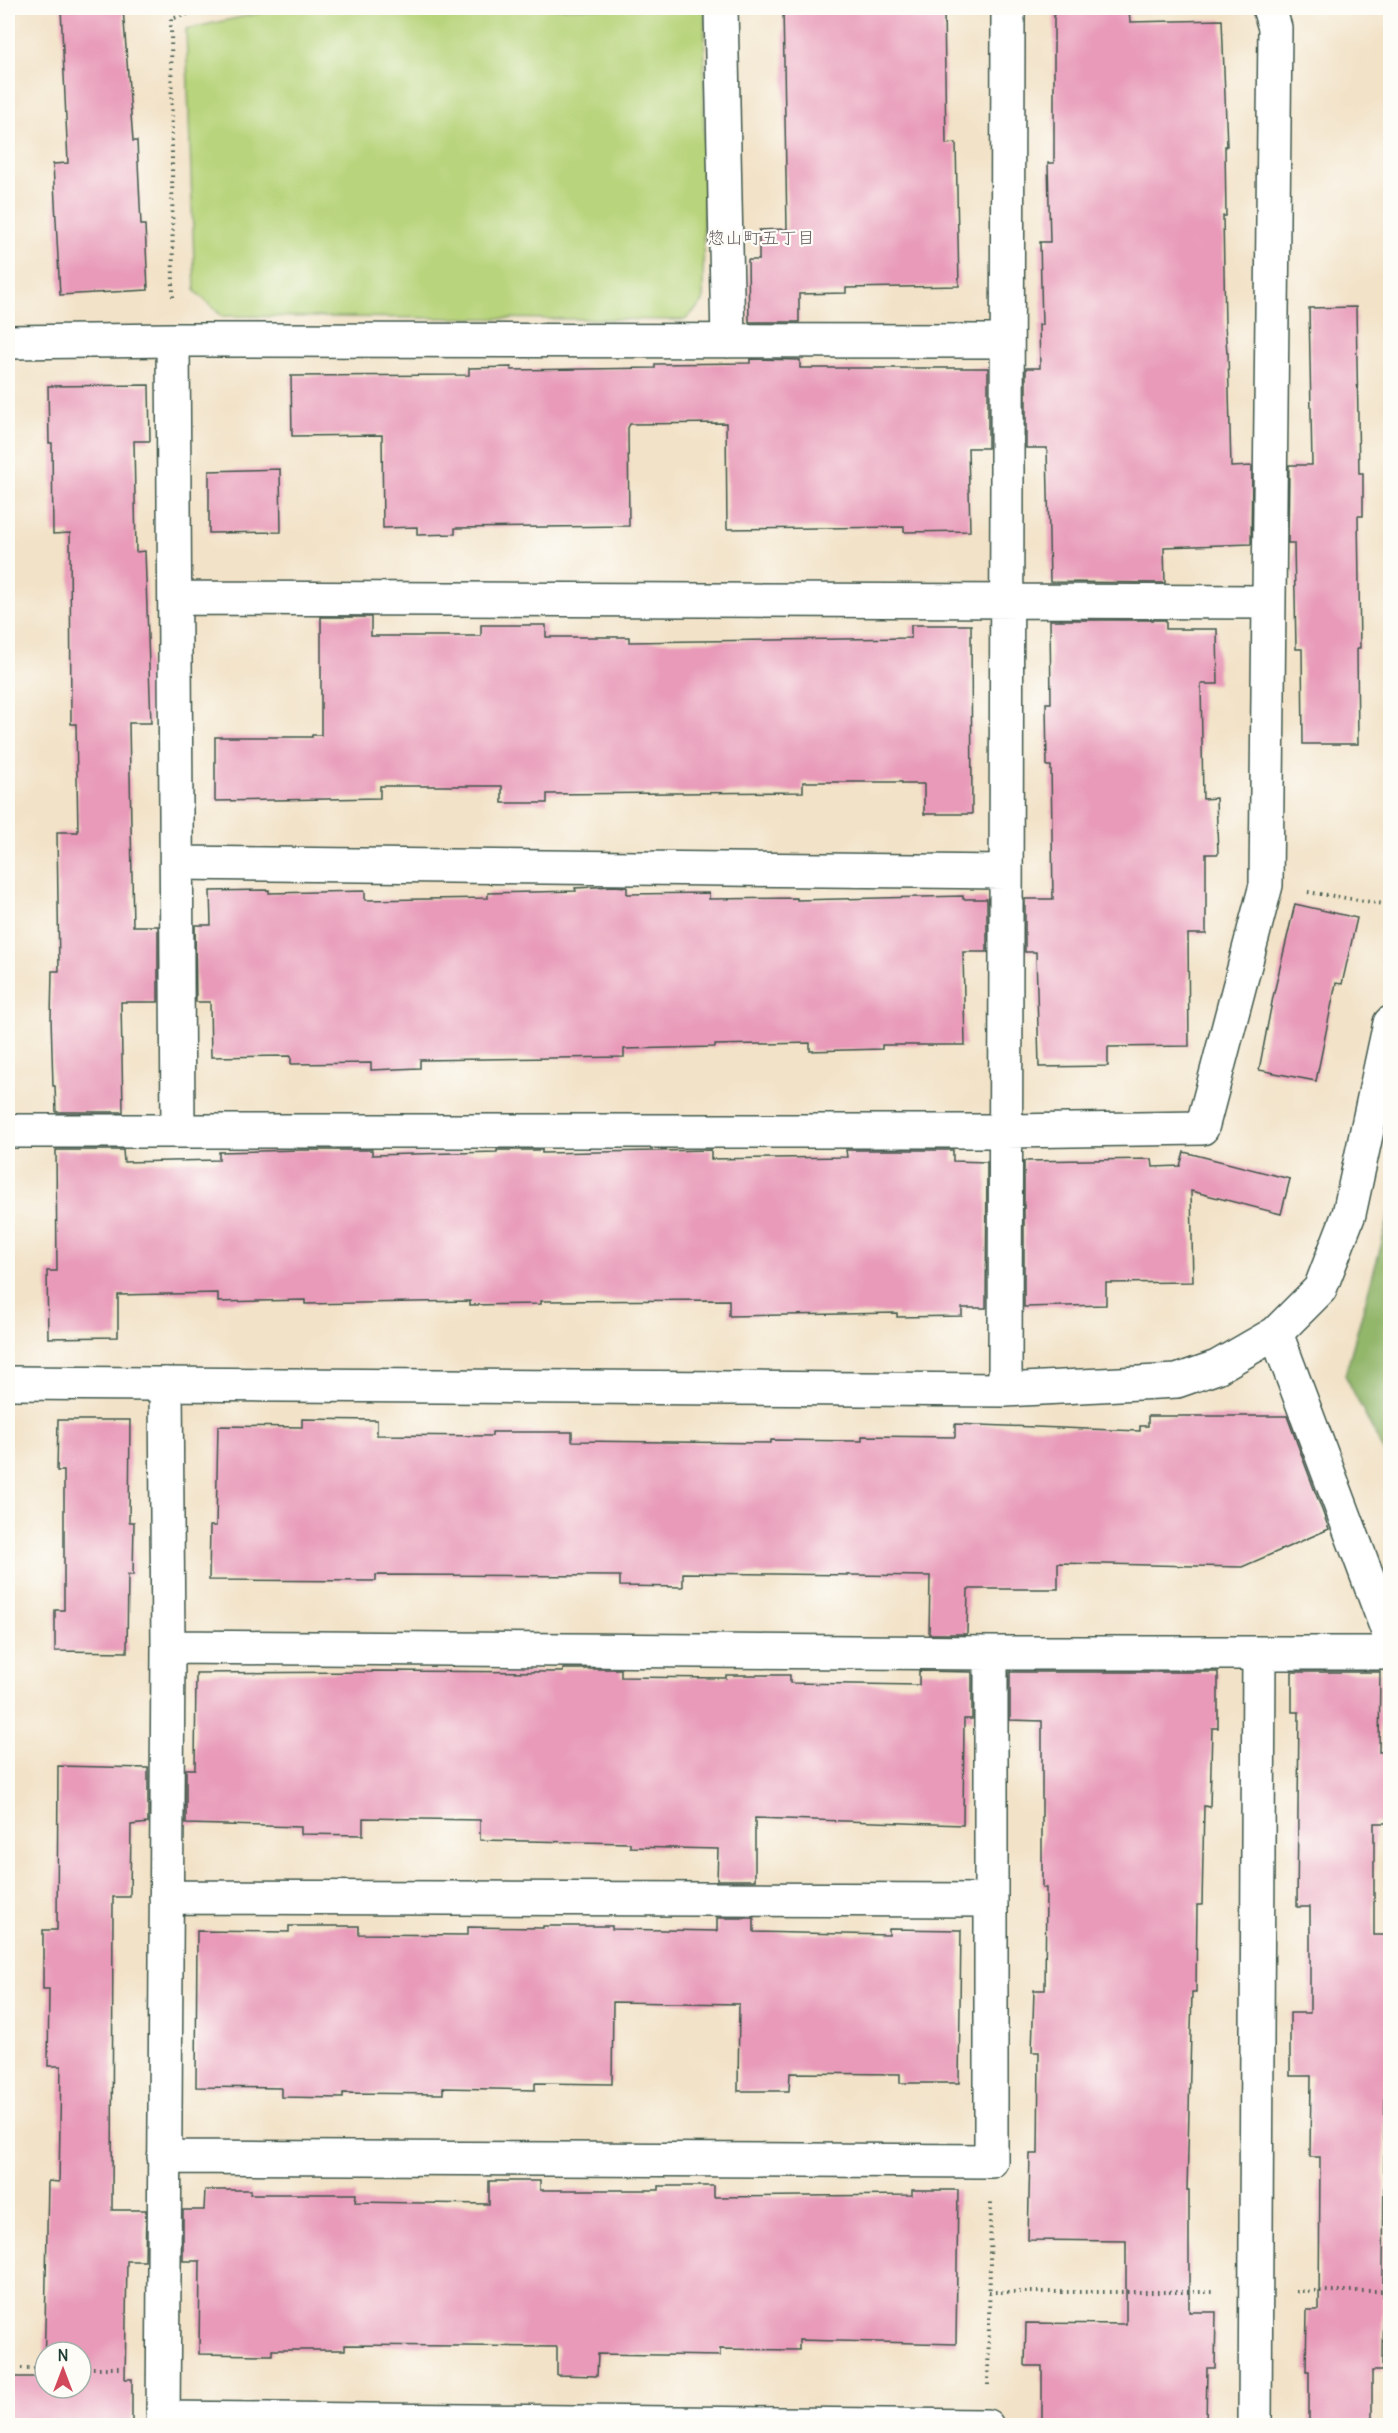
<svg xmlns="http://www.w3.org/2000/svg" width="1398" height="2433" font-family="Delius,'Klee One',sans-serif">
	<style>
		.green { fill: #b8d47b; stroke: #6c8858; stroke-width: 1.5 }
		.forest { fill: #92b66b; stroke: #587a50; stroke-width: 1.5 }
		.building { fill: #e89ab8; fill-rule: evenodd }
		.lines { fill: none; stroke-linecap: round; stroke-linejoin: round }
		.minor-casing { stroke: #3f564a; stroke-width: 36 }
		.path { stroke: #3f564a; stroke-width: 4; stroke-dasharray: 1.5 4.5; stroke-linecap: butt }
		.minor { stroke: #fff; stroke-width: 33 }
		.labels { text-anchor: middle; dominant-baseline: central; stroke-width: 4.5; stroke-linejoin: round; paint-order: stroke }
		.neighbourhood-label { font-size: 18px; fill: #655e62; stroke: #fdfcf7 }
	</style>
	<rect width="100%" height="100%" fill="#fdfcf7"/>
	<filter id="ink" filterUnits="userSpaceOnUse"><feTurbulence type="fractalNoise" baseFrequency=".0167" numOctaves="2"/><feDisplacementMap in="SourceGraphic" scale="12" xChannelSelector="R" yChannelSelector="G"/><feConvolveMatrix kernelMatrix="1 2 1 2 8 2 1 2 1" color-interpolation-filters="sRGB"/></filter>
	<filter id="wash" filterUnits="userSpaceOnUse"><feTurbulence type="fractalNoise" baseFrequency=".008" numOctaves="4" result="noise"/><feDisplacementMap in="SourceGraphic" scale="24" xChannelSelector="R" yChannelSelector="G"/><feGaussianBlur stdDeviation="1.35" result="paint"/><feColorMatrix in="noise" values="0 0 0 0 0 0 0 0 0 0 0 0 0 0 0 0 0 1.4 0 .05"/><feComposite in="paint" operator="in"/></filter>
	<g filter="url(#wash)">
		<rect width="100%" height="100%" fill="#f2e2c7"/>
		<!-- green -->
		<path class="green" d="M283,8H705L703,302L685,320L222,316L195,291L186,29Z"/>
		<!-- forest -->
		<path class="forest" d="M1390,1213V1464L1345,1375Z"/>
		<g id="blocks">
			<!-- building -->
			<path class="building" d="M61,8H123L133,141H137L141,225H145L148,290L60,295L53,164L68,163Z
				M783,8H944L946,144L956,143L959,286L846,288V293L799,294V322H749L748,260H759V230L787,229Z
				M1054,8H1129L1130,22L1222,20L1227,146H1225L1226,216H1223L1225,325L1227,353H1228L1231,467L1252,466L1251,544L1164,547L1165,583L1050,582L1047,448H1026V368H1040L1039,325H1042L1040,242H1050L1048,163H1054Z
				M1356,307L1359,473H1363V516H1358L1360,648H1357L1358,744H1303L1302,649H1296L1294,543H1288L1289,465H1312L1309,308Z
				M750,359L800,360V368H988V448H968L970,531L904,532V527L727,529L726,423L630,424L628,428L629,526L455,528V534L417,535V527L383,528L382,435L292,436L291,376L469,375V368L511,367V370L655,368V364L750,363Z
				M149,385L150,441H134L136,552L145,551L151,723H129L133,926H158V1002H121L123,1112H56L55,1086H53L51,1018L52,971H59L57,832H78L76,724H71L70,533L53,534L52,443H49L48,386Z
				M280,469L281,532L209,533V471Z
				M321,617H371V636H481V625H546V637H629V642L911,638V625H971L972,814H924V784H902V782H803V792L547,794V803H502V786H380V798L215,801V737H312V735H321Z
				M1050,620H1166V629H1217L1218,684H1201L1203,799L1216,798L1218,854H1206V934H1188L1189,1046L1108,1047V1066L1039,1067L1036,952H1025V899H1053L1051,766H1047L1046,703H1051Z
				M614,886L627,887V894L709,893V899L797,898V900L963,896V899H987V952H963L965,1045H882V1049L810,1051V1043L715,1045V1047L624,1049V1057L420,1060V1068L371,1070V1063L291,1064V1056L211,1057L210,1002H196L195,925H211L210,891L269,890V893L365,891V900L488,898V893L576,891L575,888Z
				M1295,904L1357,918L1342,984L1336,983L1316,1081L1259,1070L1273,997Z
				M56,1150H123L124,1162L219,1160V1152L301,1150H372V1155L497,1152V1150H542V1153L711,1150V1159L847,1157L846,1150H953V1161L987,1162L986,1308H962V1316L897,1317V1313L729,1316V1300L541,1301V1304L470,1305V1301L305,1304V1300L218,1302V1293L118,1295V1337L48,1338L47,1271H57Z
				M1184,1152L1290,1179L1281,1214L1191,1191L1193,1282L1106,1283V1305L1024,1307V1161L1152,1159L1153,1167L1180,1166Z
				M1148,1416H1287L1329,1529L1242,1567L1058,1563V1589H968L967,1634H929L930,1576L683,1573V1587L620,1586V1576L376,1575V1581L209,1580L210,1526H216L218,1426L302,1427V1419L377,1420V1435L492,1436V1432H572V1441L771,1443V1440L862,1441V1436L955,1437V1424L1140,1431V1426H1148Z
				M58,1420H130L129,1522H134L133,1575H128L127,1652L55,1651V1610H64V1471H57Z
				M563,1669H621V1677L726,1678V1675H790V1683L919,1685V1671L972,1672V1719H964L963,1825L755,1818V1880H717L718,1849L630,1847V1843L480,1840V1820L363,1818V1835L301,1834V1827L186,1824V1769H195L196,1673L372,1672V1671L563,1672Z
				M1010,1672H1218V1728H1212L1210,1807L1204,1806L1202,1905H1197L1196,1992H1192L1187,2190H1189V2312H1216L1215,2368H1207L1206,2426H1042V2366H1025L1026,2323L1126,2324V2241L1028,2240L1030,2154H1038L1039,2052H1032L1034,1990H1045L1046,1888H1042V1721L1010,1720Z
				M1292,1672H1380L1379,1752H1390V1823H1374V1935H1390V1992H1388V2077H1385L1382,2371H1372V2426H1309V2371H1306L1307,2310H1319L1320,2157H1310L1311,2076H1290V2013H1310V1907H1297L1299,1712H1292Z
				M58,1766L148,1768V1823L131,1825L130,1897H113L112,2210H146L145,2261H127L125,2379H132V2426H8V2377H44L48,2181L59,2182L61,2066H48L49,1989H43V1930H57ZM45,2352H81V2388H45Z
				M717,1918H754V1932L889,1935V1929L961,1930L959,2083H900V2074L790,2073L789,2091H738L739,2004L613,2002L612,2084L535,2083V2090L443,2088V2094L343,2093V2098L281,2097V2088L196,2087L197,1931L289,1932V1926H359V1934L468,1935V1927L543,1928V1926H612V1929L717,1931Z
				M489,2181H540V2190H659V2186H714V2197L912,2195V2190H958L956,2344L799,2340V2350L720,2349V2356L598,2354L597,2376L557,2375V2347L345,2345V2350H272V2355L199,2354L200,2261H183V2210H204L205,2190H251L250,2194H356L355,2202L489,2204Z"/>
		</g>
	</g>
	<g filter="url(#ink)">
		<use href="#blocks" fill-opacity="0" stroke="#3f564a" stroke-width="1.5"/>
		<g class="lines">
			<!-- minor casing -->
			<g class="minor-casing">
				<path id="minor" d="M721,8L728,341
					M173,340L178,1129
					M8,342L173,340L1006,341
					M175,598L1268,602
					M177,863L1005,872
					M8,1131H1005L1202,1128L1266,885L1275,28L1269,8
					M1276,1333L1390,1637
					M8,1383L1005,1390L1177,1381L1217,1367L1276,1333L1320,1289L1349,1214L1390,1023
					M1005,1390L1008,8
					M168,1647L991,1653H1390
					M166,1897L991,1900
					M164,2157L991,2161V1653
					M163,2418L987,2426
					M163,2426L168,1647L166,1384
					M1255,2426L1259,1653"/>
			</g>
			<!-- path -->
			<path class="path" d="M173,297L171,19L208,8
				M1308,892L1390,905
				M1296,2291H1390
				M989,2292H1213
				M21,2368H45
				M81,2368H122
				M988,2385L991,2203"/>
			<!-- minor -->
			<use href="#minor" class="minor"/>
		</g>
	</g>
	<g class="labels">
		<!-- neighbourhood labels -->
		<g class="neighbourhood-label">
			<text x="761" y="237">惣山町五丁目</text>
		</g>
	</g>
	<!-- margin -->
	<rect width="1398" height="2433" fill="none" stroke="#fdfcf7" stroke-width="30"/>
	<!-- north arrow -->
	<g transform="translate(63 2370)"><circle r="28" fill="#fdfcf7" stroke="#a4b0a9" stroke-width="1.5"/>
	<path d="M0-4.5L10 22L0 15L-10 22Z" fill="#d1495b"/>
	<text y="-9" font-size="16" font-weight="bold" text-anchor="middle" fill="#1f3d34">N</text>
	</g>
</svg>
